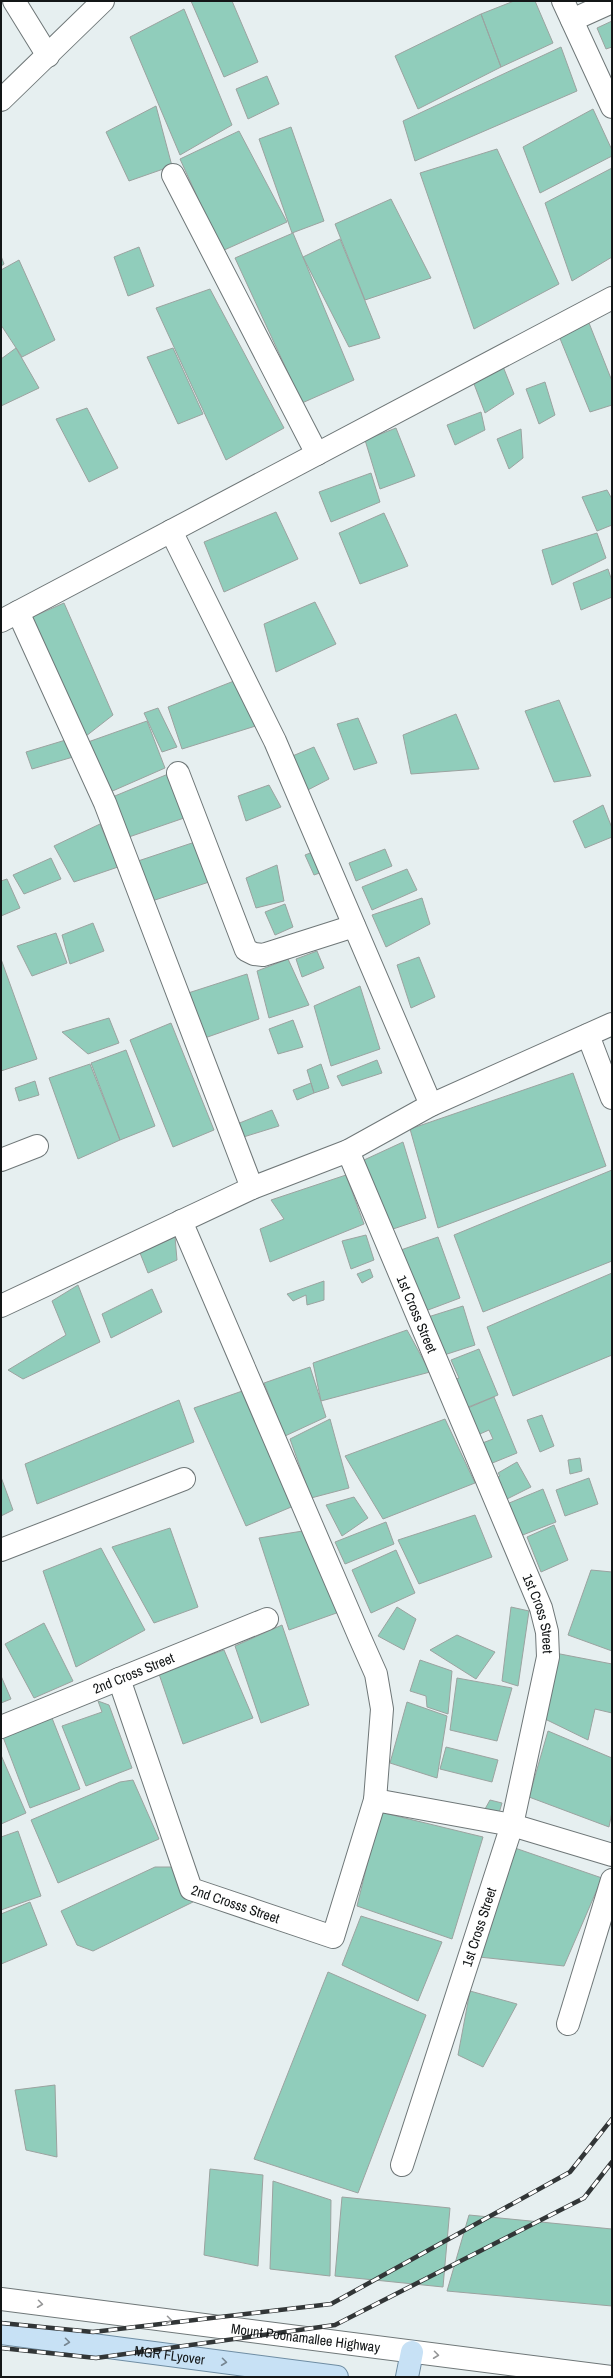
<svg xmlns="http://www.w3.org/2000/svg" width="613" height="2378" font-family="'Archivo Narrow',sans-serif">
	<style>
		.building { fill: #90cdbb; stroke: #9ba3a0 }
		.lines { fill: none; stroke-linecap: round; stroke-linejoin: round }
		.minor-casing { stroke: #6f7778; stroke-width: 24 }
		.major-casing { stroke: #6f8da3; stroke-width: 24 }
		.minor { stroke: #fff; stroke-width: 22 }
		.major { stroke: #c7e1f5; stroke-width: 22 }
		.rail-casing { stroke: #323637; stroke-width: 4.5 }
		.rail { stroke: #fff; stroke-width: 3; stroke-dasharray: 9; stroke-linecap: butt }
		.oneway { stroke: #959697 }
		.oneway2 { stroke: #768691 }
		.labels { text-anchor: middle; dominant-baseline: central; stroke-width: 4; stroke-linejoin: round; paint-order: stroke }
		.street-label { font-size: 14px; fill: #131617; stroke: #fff }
	</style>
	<rect width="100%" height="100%" fill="#e6eff0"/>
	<!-- building -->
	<path class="building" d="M191,1H232L258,62L224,77Z
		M514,1H535L553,43L501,67L481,14Z
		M184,9L232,125L180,155L130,37Z
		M481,14L501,67L418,109L395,56Z
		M612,21V47L606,49L597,28Z
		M561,47L577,91L415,161L403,121Z
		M267,76L279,104L248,119L236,89Z
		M156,106L172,166L129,181L106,132Z
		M593,109L612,150V156L540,193L523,147Z
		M291,127L324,221L292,233L259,139Z
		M239,131L287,222L222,251L180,159Z
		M497,149L559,284L474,329L420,173Z
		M612,168V257L572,281L545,203Z
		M391,199L431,278L365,300L335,224Z
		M293,233L354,380L302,403L235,258Z
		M340,239L380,338L349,347L303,257Z
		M139,247L154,286L128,296L114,257Z
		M1,256L4,264L1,266Z
		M19,260L55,340L22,357L1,325V270Z
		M210,289L284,428L226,460L156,308Z
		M589,323L612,381V405L590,412L559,336Z
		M16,348L39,388L1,406V359Z
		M173,348L203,414L178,424L147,357Z
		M502,364L514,394L485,413L471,376Z
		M545,382L555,415L539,424L526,389Z
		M87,408L118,468L89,482L56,419Z
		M481,412L485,430L455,445L447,425Z
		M396,428L415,476L380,489L365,440Z
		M521,429L523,458L509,469L497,439Z
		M371,473L380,502L331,522L319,492Z
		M607,490L612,499V525L597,531L582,497Z
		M276,512L298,559L224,592L204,542Z
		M384,513L408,566L360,584L339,533Z
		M597,533L606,558L552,585L542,550Z
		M608,569L612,581V597L581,610L573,583Z
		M315,602L336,644L276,672L264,624Z
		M64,603L113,715L81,740L30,618Z
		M239,679L262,724L182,749L168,707Z
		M559,700L591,776L554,782L525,711Z
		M158,708L177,747L162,752L144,713Z
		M456,714L479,769L411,774L403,735Z
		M358,718L377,763L354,770L337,724Z
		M147,721L165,768L108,793L88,742Z
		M69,739L73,757L32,769L26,752Z
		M314,747L329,779L302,793L290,757Z
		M173,772L187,817L126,838L110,798Z
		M269,785L281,807L246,821L238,796Z
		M603,805L612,828V837L585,848L573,821Z
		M100,824L118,867L74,882L54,846Z
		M198,841L212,881L149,902L132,863Z
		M385,849L392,866L356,881L349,863Z
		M318,850L328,870L314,875L305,855Z
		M51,858L61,879L24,894L13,875Z
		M277,865L284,901L256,908L246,878Z
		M407,869L417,890L372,910L362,887Z
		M7,879L20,908L1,916V881Z
		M422,898L430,924L386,947L372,915Z
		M285,904L293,927L275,935L265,912Z
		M93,923L104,951L70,964L62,935Z
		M56,933L67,963L32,976L17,946Z
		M317,951L324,968L302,977L296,959Z
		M419,957L435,997L411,1008L397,965Z
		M1,959L37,1059L1,1071Z
		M288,959L309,1005L269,1018L257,971Z
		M247,974L259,1019L199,1040L182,995Z
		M360,986L380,1049L331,1066L314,1006Z
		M109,1018L119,1043L88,1054L62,1032Z
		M293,1020L303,1047L278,1054L269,1029Z
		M171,1023L214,1130L173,1147L130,1040Z
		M126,1050L155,1126L120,1140L91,1063Z
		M377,1060L382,1073L342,1086L337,1076Z
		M90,1064L120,1140L78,1159L49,1078Z
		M321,1064L329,1088L314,1093L307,1070Z
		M573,1073L606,1166L438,1228L410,1129Z
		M35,1081L39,1095L19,1101L15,1088Z
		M311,1083L314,1093L297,1100L293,1090Z
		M272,1110L279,1126L237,1139L232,1126Z
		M403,1142L426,1218L390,1230L364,1160Z
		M612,1170V1261L483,1312L454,1235Z
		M346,1175L364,1224L270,1262L260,1229L284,1219L271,1200Z
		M366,1235L374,1260L351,1269L342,1241Z
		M175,1237L177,1260L148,1273L140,1253Z
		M438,1237L460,1298L420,1313L398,1251Z
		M370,1269L373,1277L362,1283L357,1274Z
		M612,1273V1355L513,1396L487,1327Z
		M324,1281V1300L307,1305L306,1295L293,1301L287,1294Z
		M78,1285L100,1342L23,1379L8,1370L66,1335L52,1301Z
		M152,1289L162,1312L111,1338L102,1314Z
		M463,1306L475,1345L441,1356L428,1317Z
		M407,1330L430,1372L321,1401L313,1363Z
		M479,1349L498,1395L466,1408L454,1380L459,1378L451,1360Z
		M310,1367L326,1417L285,1436L264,1383Z
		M248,1389L296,1505L246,1526L194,1408Z
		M494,1397L517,1453L485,1466L477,1445L493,1439L489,1430L473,1437L463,1410Z
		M179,1400L194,1442L37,1504L25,1464Z
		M542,1415L554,1446L540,1452L527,1420Z
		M330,1419L349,1488L311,1498L290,1439Z
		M445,1419L475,1483L383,1519L345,1456Z
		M580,1458L582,1471L570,1474L568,1460Z
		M517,1462L531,1487L503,1501L492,1480L500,1476L498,1473Z
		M1,1477L13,1510L1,1516Z
		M589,1478L598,1504L565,1516L556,1490Z
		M543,1489L556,1522L515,1538L502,1506Z
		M354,1497L368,1518L342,1536L326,1505Z
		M475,1515L492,1557L419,1584L398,1540Z
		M386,1522L394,1544L345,1564L335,1542Z
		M554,1525L568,1560L541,1572L527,1537Z
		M170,1528L198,1607L154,1623L112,1547Z
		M309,1530L342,1611L289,1630L259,1538Z
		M101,1548L145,1630L76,1667L43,1571Z
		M396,1550L415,1593L371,1613L352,1570Z
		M591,1570L612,1572V1651L568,1635Z
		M397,1607L416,1619L404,1650L378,1636Z
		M511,1607L529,1611L518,1686L502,1681Z
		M44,1623L73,1681L34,1698L5,1644Z
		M282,1625L309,1705L261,1723L235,1646Z
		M457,1635L495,1652L476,1679L430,1650Z
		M224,1650L253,1718L183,1744L159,1674Z
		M555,1653L612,1664V1713L595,1709L588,1740L545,1719Z
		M420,1660L452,1671L448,1714L427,1707L426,1696L410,1691Z
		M1,1676L11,1699L1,1703Z
		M457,1678L512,1688L497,1741L450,1730Z
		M98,1701L109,1705L132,1768L86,1786L62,1726L102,1712Z
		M407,1702L447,1716L437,1778L390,1763Z
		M52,1718L80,1789L30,1808L3,1737Z
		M548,1731L612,1758V1812L609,1827L529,1797Z
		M446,1747L498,1760L492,1782L440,1769Z
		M1,1755L26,1813L1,1824Z
		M133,1780L159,1839L58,1883L31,1820L120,1782Z
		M490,1800L502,1803L499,1813L485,1809Z
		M380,1812L483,1837L452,1939L357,1906Z
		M18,1831L41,1896L1,1910V1837Z
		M512,1847L602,1878L564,1966L479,1957Z
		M155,1867H176L193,1902L93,1951L77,1945L61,1911Z
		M30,1902L47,1945L1,1964V1914Z
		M361,1916L442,1942L418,2001L342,1965Z
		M328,1972L426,2015L358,2193L254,2159Z
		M470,1991L517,2004L483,2067L458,2055Z
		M55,2085L57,2157L26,2150L15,2090Z
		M210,2169L263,2175L258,2266L204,2255Z
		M273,2181L331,2200L330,2276L270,2269Z
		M342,2197L450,2208L443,2287L335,2276Z
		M469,2215L612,2229V2306L447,2291Z"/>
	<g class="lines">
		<!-- minor casing -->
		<g class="minor-casing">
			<g id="minor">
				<path d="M14,1L48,56"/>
				<path d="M563,1L612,107"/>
				<path d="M572,20L612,2"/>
				<path d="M1,100L103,1"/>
				<path d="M173,175L317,454"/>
				<path d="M171,531L275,741L431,1105"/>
				<path d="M18,612L105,803L252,1188"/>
				<path d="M1,621L612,298"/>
				<path d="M178,773L246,950L254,954L263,955L354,926"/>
				<path d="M588,1035L612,1098"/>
				<path id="s1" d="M348,1151L541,1608L547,1632L548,1657L512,1825L402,2165"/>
				<path d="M1,1160L37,1146"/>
				<path d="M1,1306L252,1188L348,1151L431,1105L612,1024"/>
				<path d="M1,1550L184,1479"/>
				<path id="s2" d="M119,1679L191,1889L333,1937L375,1800L382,1709L376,1674L360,1638L181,1221"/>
				<path id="s3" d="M1,1727L267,1619"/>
				<path d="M375,1800L512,1825L612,1855"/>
				<path d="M568,2024L612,1880"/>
				<path id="s4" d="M1,2299L611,2377"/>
			</g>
		</g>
		<!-- major casing -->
		<g class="major-casing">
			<g id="major">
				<path id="s5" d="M1,2333L337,2377"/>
				<path d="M407,2377L412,2352"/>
			</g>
		</g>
		<!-- minor -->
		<use href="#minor" class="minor"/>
		<!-- major -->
		<use href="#major" class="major"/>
		<!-- rail casing -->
		<g class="rail-casing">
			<path id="rail" d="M1,2323L93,2332L331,2304L570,2172L612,2119
				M1,2348L96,2358L335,2325L584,2198L612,2162"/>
		</g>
		<!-- rail -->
		<use href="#rail" class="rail"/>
	</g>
	<!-- one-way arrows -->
	<defs><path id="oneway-chevron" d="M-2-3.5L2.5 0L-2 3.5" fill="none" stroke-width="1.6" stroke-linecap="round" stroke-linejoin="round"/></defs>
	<g class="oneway">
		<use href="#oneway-chevron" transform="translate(40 2304) rotate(7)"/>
		<use href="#oneway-chevron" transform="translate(169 2320) rotate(7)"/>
		<use href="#oneway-chevron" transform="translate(436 2355) rotate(7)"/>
	</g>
	<g class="oneway2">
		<use href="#oneway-chevron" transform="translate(67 2342) rotate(7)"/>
		<use href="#oneway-chevron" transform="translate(224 2362) rotate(7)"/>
	</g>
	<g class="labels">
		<!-- street labels -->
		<g class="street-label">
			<text stroke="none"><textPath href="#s1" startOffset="177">1st Cross Street</textPath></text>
			<text stroke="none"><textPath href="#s1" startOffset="501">1st Cross Street</textPath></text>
			<text stroke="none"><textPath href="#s3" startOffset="143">2nd Cross Street</textPath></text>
			<text stroke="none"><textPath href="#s2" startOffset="269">2nd Crosss Street</textPath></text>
			<text transform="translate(479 1927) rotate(-72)">1st Cross Street</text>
			<text stroke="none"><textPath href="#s4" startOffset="307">Mount Poonamallee Highway</textPath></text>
			<text stroke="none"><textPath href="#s5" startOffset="170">MGR FLyover</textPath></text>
		</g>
	</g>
	<!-- border -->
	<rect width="613" height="2378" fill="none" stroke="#131617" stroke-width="4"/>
</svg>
